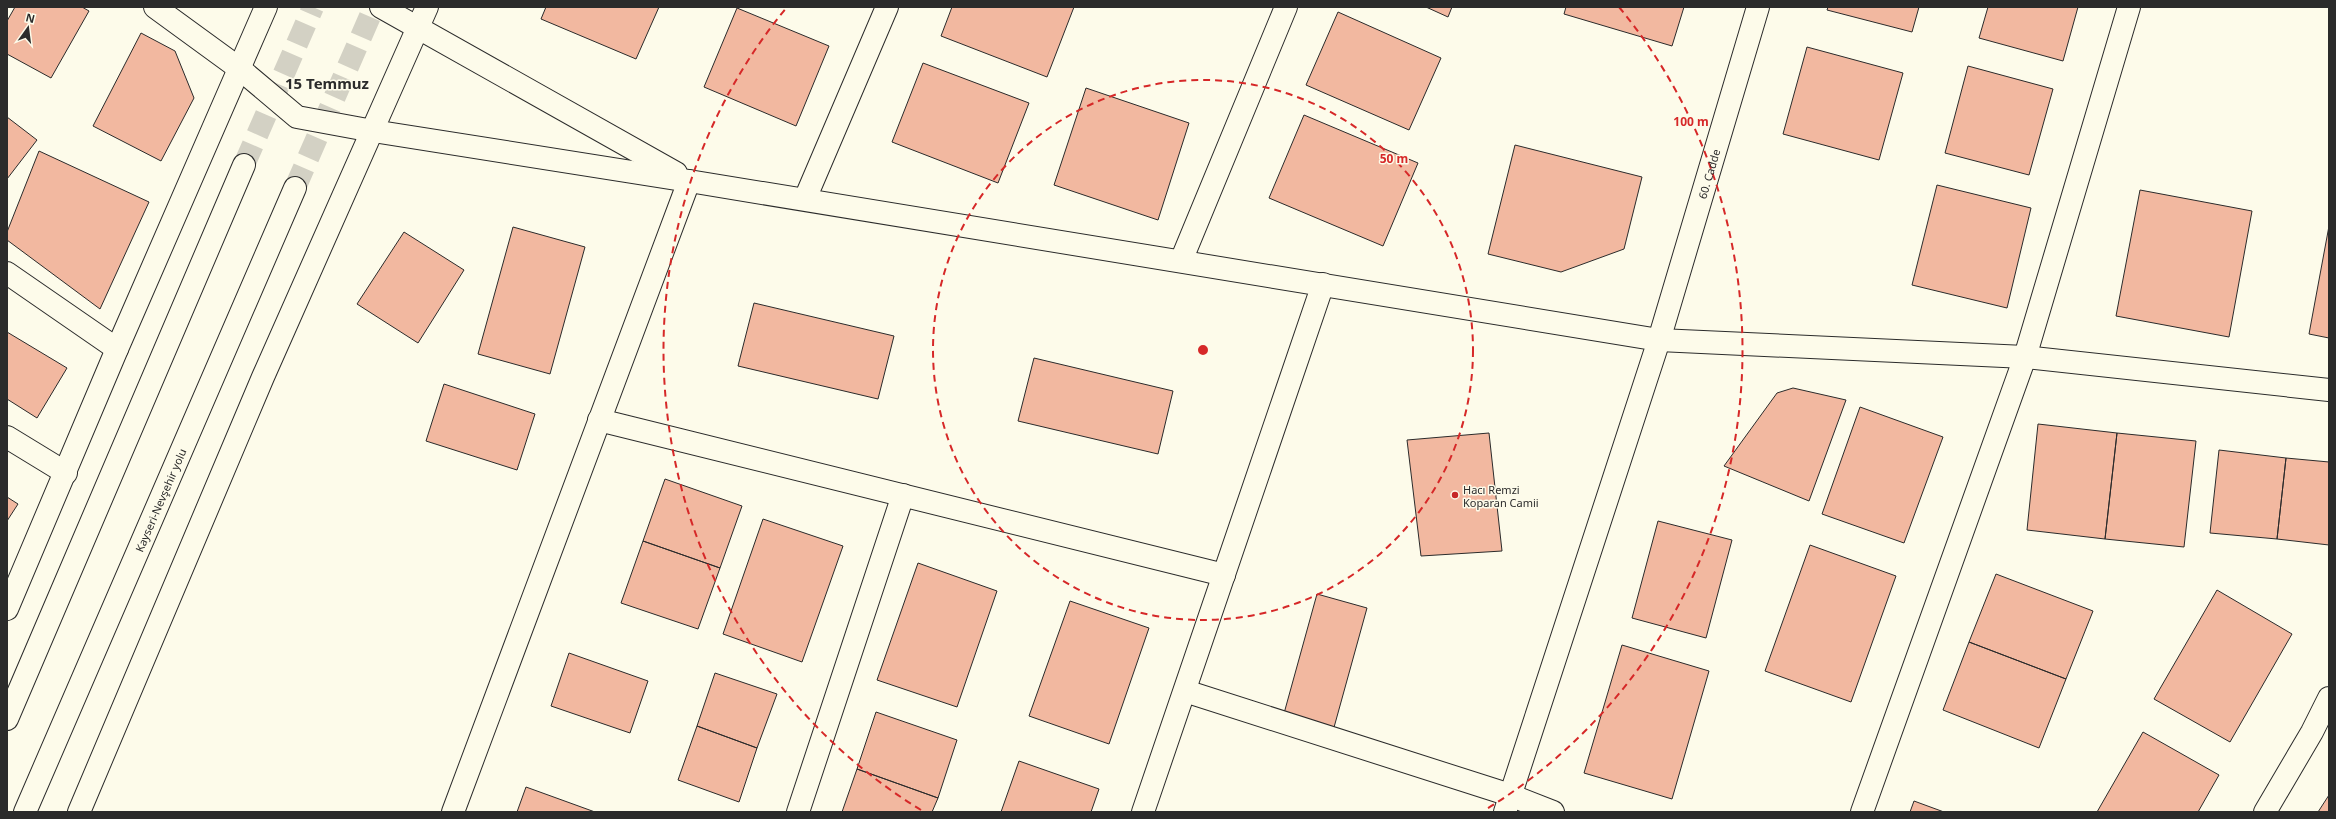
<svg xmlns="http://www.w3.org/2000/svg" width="2336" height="819" font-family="'Noto Sans',sans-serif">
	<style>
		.building { fill: #f2b8a0; stroke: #2b2b2b }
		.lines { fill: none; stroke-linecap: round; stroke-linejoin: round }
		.highway-tunnel { stroke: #d3d1c4; stroke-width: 22; stroke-dasharray: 22 11; stroke-linecap: butt }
		.street-casing { stroke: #2b2b2b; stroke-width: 24 }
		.secondary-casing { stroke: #2b2b2b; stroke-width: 24 }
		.highway-casing { stroke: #2b2b2b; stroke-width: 24 }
		.street { stroke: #fdfbea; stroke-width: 22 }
		.secondary { stroke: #fdfbea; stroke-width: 22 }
		.highway { stroke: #fdfbea; stroke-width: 22 }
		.ring { fill: none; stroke: #d62828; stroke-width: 2; stroke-dasharray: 7 5 }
		.poi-dot { fill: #c62828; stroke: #fdfbea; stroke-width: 1.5 }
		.labels { text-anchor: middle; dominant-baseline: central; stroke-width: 3; stroke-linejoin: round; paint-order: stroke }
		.street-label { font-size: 11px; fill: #2b2b2b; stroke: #fdfbea }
		.poi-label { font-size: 11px; fill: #2b2b2b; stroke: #fdfbea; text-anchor: start }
		.district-label { font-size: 15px; font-weight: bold; fill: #2b2b2b; stroke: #fdfbea }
		.centre { fill: #d62828; stroke: #fdfbea; stroke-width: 2 }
		.ring-label { font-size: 12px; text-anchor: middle; font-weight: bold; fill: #d62828; stroke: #fdfbea; stroke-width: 3; stroke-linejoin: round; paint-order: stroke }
	</style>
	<rect width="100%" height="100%" fill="#fdfbea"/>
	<!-- building -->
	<path class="building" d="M15,7H82L89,11L51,78L7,54V21Z
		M546,7H659L636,59L541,19Z
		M952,7H1074L1047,77L941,36Z
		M1426,7H1452L1448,17Z
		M1566,7H1684L1672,46L1564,14Z
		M1828,7H1919L1912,32L1827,10Z
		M1988,7H2078L2063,61L1979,38Z
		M737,8L829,46L796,126L704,87Z
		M1338,12L1441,58L1409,130L1306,85Z
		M141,33L175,51L194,98L161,161L93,126Z
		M1807,47L1903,73L1879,160L1783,134Z
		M923,63L1029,103L998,183L892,142Z
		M1968,66L2053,89L2029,175L1945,153Z
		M1086,88L1189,123L1158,220L1054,185Z
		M1304,115L1418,163L1383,246L1269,198Z
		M7,117L37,140L7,179Z
		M1515,145L1642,177L1624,249L1561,272L1488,254Z
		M39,151L149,202L100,309L7,240V232Z
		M1937,185L2031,208L2007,308L1912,285Z
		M2140,190L2252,211L2229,337L2116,316Z
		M2329,226V338L2309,334Z
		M513,227L585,247L550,374L478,354Z
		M404,232L464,270L418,343L357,304Z
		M754,303L894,336L878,399L738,366Z
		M7,332L67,368L37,418L7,399Z
		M1034,358L1173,391L1158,454L1018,421Z
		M444,384L535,414L517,470L426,441Z
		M1793,388L1846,400L1809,501L1724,466L1777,393Z
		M1860,407L1943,437L1904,543L1822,514Z
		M2038,424L2117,433L2105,539L2027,530Z
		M1489,433L1502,551L1421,556L1407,440Z
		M2117,433L2196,441L2184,547L2105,539Z
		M2219,450L2286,458L2277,539L2210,533Z
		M2286,458L2329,462V545L2277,539Z
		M665,479L742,506L720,568L643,541Z
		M7,497L18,504L7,521Z
		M763,519L843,546L802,662L723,634Z
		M1658,521L1732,540L1706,638L1632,618Z
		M643,541L720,568L698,629L621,603Z
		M1810,545L1896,576L1851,702L1765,671Z
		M918,563L997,591L957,707L877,680Z
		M1996,574L2093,611L2066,679L1969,642Z
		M2217,590L2292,634L2230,742L2154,699Z
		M1317,594L1367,608L1333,731L1283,717Z
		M1070,601L1149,628L1109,744L1029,716Z
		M1969,642L2066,679L2039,748L1943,710Z
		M1622,645L1709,671L1672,799L1584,773Z
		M569,653L648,681L630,733L551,706Z
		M715,673L777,694L757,748L697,726Z
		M876,712L957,740L938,798L857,769Z
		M697,726L757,748L739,802L678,780Z
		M2143,732L2219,775L2198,812H2097Z
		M1019,761L1099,789L1091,812H1001Z
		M857,769L938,798L932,812H842Z
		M526,787L595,812H517Z
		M2329,795V812H2318Z
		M1914,801L1944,812H1910Z"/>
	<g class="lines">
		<!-- highway-tunnel -->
		<path class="highway-tunnel" d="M244,165L313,7
			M295,188L374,7"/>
		<!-- street casing -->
		<g class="street-casing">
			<g id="street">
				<path d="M155,7L240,69L297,117L373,131L689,181L1659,340L2025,357L2329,390"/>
				<path d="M381,7L676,173"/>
				<path d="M805,199L887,7"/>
				<path d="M1181,261L1286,7"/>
				<path d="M7,273L117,349"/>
				<path d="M599,420L1224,575"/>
				<path d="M7,437L66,473"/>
				<path d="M1185,691L1510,795L1553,812"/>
				<path d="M453,812L689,181"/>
				<path d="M798,812L903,495"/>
				<path d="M1143,812L1323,284"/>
				<path id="s1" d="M1505,812L1659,340L1758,7"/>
				<path d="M1862,812L2025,357L2129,7"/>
				<path d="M2265,812L2312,732L2329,698"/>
			</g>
		</g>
		<!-- secondary casing -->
		<g class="secondary-casing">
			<path id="secondary" d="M7,609L117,349L266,7
				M79,812L263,377L427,7"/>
		</g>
		<!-- highway casing -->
		<g class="highway-casing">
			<g id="highway">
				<path d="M7,719L244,165"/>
				<path id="s2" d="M25,812L295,188"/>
			</g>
		</g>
		<!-- street -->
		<use href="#street" class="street"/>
		<!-- secondary -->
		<use href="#secondary" class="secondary"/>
		<!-- highway -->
		<use href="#highway" class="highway"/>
	</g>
	<!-- distance rings -->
	<g class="ring">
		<circle cx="1203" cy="350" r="270"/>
		<path d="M921 810A539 539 0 0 1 787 7M1619 7A539 539 0 0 1 1485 810"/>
	</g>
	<!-- markers -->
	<circle class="poi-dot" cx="1455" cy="495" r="4"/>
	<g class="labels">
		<!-- street labels -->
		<g class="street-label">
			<text stroke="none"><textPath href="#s1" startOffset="670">60. Cadde</textPath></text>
			<text stroke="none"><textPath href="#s2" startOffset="340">Kayseri-Nevşehir yolu</textPath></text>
		</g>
		<!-- poi labels -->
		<g class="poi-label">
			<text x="1463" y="489">Hacı Remzi<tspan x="1463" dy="13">Koparan Camii</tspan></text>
		</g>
		<!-- district labels -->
		<g class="district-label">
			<text x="327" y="83">15 Temmuz</text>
		</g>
	</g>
	<circle cx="1203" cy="350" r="6" class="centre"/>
	<g class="ring-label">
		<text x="1691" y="126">100 m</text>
		<text x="1394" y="163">50 m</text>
	</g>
	<!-- border -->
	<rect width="2336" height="819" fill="none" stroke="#2b2b2b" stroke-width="16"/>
	<!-- north arrow -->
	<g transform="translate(28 28) rotate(14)" stroke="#fdfbea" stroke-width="3" paint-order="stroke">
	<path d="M0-3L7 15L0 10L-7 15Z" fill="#2b2b2b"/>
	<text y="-6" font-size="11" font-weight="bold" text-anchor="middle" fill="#2b2b2b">N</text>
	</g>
</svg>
